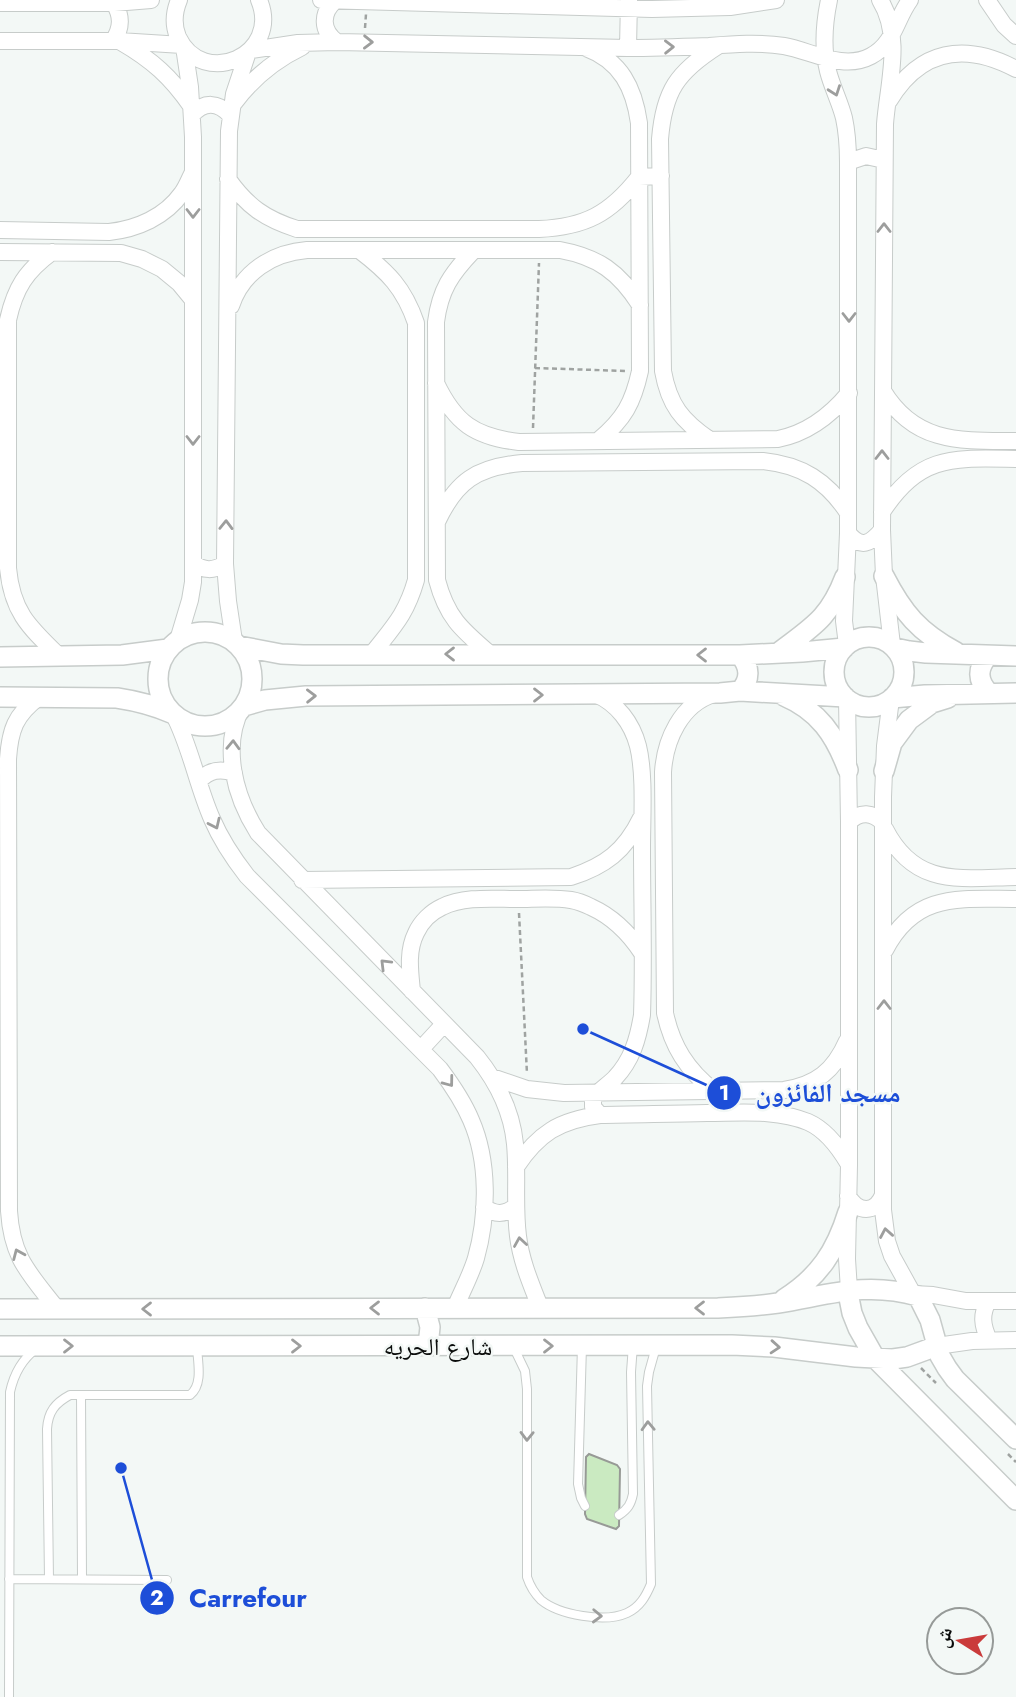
<svg xmlns="http://www.w3.org/2000/svg" width="1016" height="1697" font-family="Jost,'Noto Naskh Arabic',sans-serif">
	<style>
		.building { fill: #caeac1; stroke: #979a96; stroke-width: 2 }
		.lines { fill: none; stroke-linecap: round; stroke-linejoin: round }
		.service-casing { stroke: #c7ccca; stroke-width: 10 }
		.minor-casing { stroke: #c7ccca; stroke-width: 18 }
		.tertiary-casing { stroke: #c7ccca; stroke-width: 22 }
		.path { stroke: #9fa3a1; stroke-width: 2.5; stroke-dasharray: 5 3.5; stroke-linecap: butt }
		.service { stroke: #fff; stroke-width: 8 }
		.minor { stroke: #fff; stroke-width: 16 }
		.tertiary { stroke: #fff; stroke-width: 19 }
		.oneway { stroke: #9d9e9d }
		.labels { text-anchor: middle; dominant-baseline: central; stroke-width: 5; stroke-linejoin: round; paint-order: stroke }
		.street-label { font-size: 24px; fill: #0a0c0b; stroke: #f3f8f6 }
		.leader { fill: none; stroke: #1d4ed8; stroke-width: 2.5 }
		.callout-dot { fill: #1d4ed8; stroke: #f3f8f6; stroke-width: 2.5 }
		.mark-label { font-size: 21px; text-anchor: middle; font-weight: bold; fill: #fff }
		.callout-label { font-size: 26px; text-anchor: middle; font-weight: bold; fill: #1d4ed8; stroke: #f3f8f6; stroke-width: 5; stroke-linejoin: round; paint-order: stroke }
	</style>
	<rect width="100%" height="100%" fill="#f3f8f6"/>
	<!-- building -->
	<path class="building" d="M589,1454L617,1465L620,1469L619,1526L616,1529L587,1519L585,1514L586,1457Z"/>
	<g class="lines">
		<!-- service casing -->
		<g class="service-casing">
			<path id="service" d="M513,1346L525,1371L527,1389V1577C530,1586 534,1593 541,1600C559,1615 605,1623 627,1613C640,1607 646,1596 651,1584L647,1386L649,1372L656,1347
				M582,1346L578,1484L581,1498L585,1506
				M81,1395L82,1579
				M619,1515C628,1509 631,1504 633,1494L631,1372L633,1345
				M9,1579L167,1580
				M49,1579L47,1429C48,1412 55,1403 70,1395H190C203,1385 198,1363 197,1348
				M9,1697L10,1392C14,1374 21,1360 36,1349"/>
		</g>
		<!-- minor casing -->
		<g class="minor-casing">
			<path id="minor" d="M179,0C174,12 173,25 178,37C203,90 282,55 259,0
				M321,0L652,9L730,7L776,0
				M829,0C824,24 822,47 828,71C832,87 840,102 844,118C847,132 848,147 848,162V533L844,621L847,645
				M880,0C903,37 888,84 885,124L882,530L884,576L892,645
				M987,0L1004,25L1016,36
				M335,1C321,13 321,31 337,42
				M0,3H114L151,0
				M0,41H119L182,45
				M113,41C122,28 122,16 114,3
				M121,42C152,60 171,77 191,106
				M586,48C621,61 634,88 639,123L640,371C633,403 624,419 599,440
				M628,48L629,0
				M251,50L298,43L337,42L628,48C655,48 682,47 709,46C734,44 759,42 784,46C812,51 843,71 871,56C894,44 896,19 910,0
				M889,101C920,49 965,42 1016,69
				M234,103C252,79 275,60 302,47
				M192,115C204,101 218,102 230,115
				M848,162L866,156L884,160
				M228,179C247,206 265,219 297,229H539C585,227 610,214 639,177L661,176
				M0,230L109,232C137,229 165,217 182,193C186,188 189,180 192,174
				M359,250C388,272 404,288 416,323V580C406,615 393,627 372,654
				M473,251C451,274 440,290 436,322L437,580C447,618 462,630 490,654
				M0,252L121,253L142,259L162,269L179,283L193,300
				M52,252C26,271 15,288 8,320V568C12,612 29,627 59,656
				M231,306C242,272 272,253 307,250H560C598,257 619,272 640,305
				M436,383C455,423 475,437 519,442L778,439C808,433 830,416 849,393
				M883,391C915,444 961,441 1016,441
				M710,440C682,421 669,405 663,371L660,139C664,91 677,72 718,46
				M882,512C920,454 953,458 1016,459
				M437,522C456,481 477,467 522,463L763,461C802,465 827,481 848,513
				M848,533C861,549 870,544 882,530
				M193,563C204,571 213,571 225,564
				M178,640L190,600L193,582V137L190,87L184,47
				M234,641L228,601L225,564L229,131L234,94L248,52
				M595,694C617,703 632,723 638,746C645,774 642,818 642,848C642,903 644,959 642,1015C638,1039 632,1060 615,1078C608,1085 600,1090 593,1098V1107L600,1115
				M39,697C15,715 10,730 8,759L9,1211C12,1259 30,1274 57,1309
				M847,698L849,822V1165L847,1259L849,1290
				M891,699L885,746L883,797V1210L887,1241L892,1256L913,1294L933,1295L966,1301H1016
				M242,707C221,747 235,797 258,833L477,1057C497,1082 512,1112 515,1144C518,1175 514,1205 518,1236C521,1261 531,1284 540,1307
				M174,715C191,748 197,785 212,819C221,840 233,858 247,876L440,1069C452,1085 463,1101 471,1120C489,1161 488,1215 476,1258C471,1275 462,1291 455,1308
				M199,781C209,770 220,768 234,773
				M849,822C860,811 873,812 883,823
				M885,829C915,888 960,878 1016,877
				M302,880L571,877C605,866 625,851 641,818
				M885,950C915,892 959,899 1016,899
				M412,991C410,971 407,951 416,933C421,922 431,912 442,907C464,896 493,899 517,899C534,899 553,897 571,900C577,901 585,904 591,907C613,917 629,933 642,953
				M421,1049L444,1024
				M492,1077L527,1089L564,1093L784,1090C816,1085 834,1071 847,1041
				M714,1091C687,1070 672,1046 665,1013L663,772C665,740 681,704 714,694
				M516,1167C538,1134 559,1120 600,1115C635,1114 671,1114 707,1113C739,1113 777,1109 808,1122C826,1130 838,1146 848,1163
				M848,1196C858,1213 875,1214 883,1195
				M484,1207C495,1215 505,1215 516,1206
				M988,1301C981,1315 982,1325 989,1340
				M937,1346L972,1341L1016,1340"/>
		</g>
		<!-- tertiary casing -->
		<g class="tertiary-casing">
			<path id="tertiary" d="M884,576C903,613 919,632 956,652
				M158 679a47 47 0 1 1 94 0a47 47 0 1 1-94 0Z
				M834 672a35 35 0 1 1 70 0a35 35 0 1 1-70 0Z
				M239,646L281,654L303,655H740L802,652L844,648
				M895,648L909,651L926,653L1016,656
				M778,653C812,627 829,619 845,577
				M740,655C750,667 751,679 740,691
				M988,656C977,668 977,681 989,693
				M0,657L122,655L168,649
				M784,696C819,711 835,735 848,770
				M0,697L117,698C137,701 153,705 171,713
				M892,698L925,695L1016,693
				M244,706L265,700L306,696L720,693L740,691L845,697
				M884,771L892,743L909,720L932,703L948,698
				M849,1290V1298L852,1313L858,1328L875,1358L1016,1500
				M784,1299C819,1277 836,1251 848,1212
				M425,1308L430,1327L428,1346
				M0,1309L718,1308C738,1307 758,1306 778,1303C829,1295 866,1281 918,1296L930,1320L940,1356L947,1368L955,1379L1016,1439
				M0,1346L732,1345L774,1347L856,1357L893,1359L907,1357L937,1346"/>
		</g>
		<!-- path -->
		<path class="path" d="M365,28L366,14
			M535,368L626,371
			M533,428L539,263
			M519,913L527,1074
			M921,1368L936,1383
			M1008,1454L1016,1462"/>
		<!-- service -->
		<use href="#service" class="service"/>
		<!-- minor -->
		<use href="#minor" class="minor"/>
		<!-- tertiary -->
		<use href="#tertiary" class="tertiary"/>
	</g>
	<!-- one-way arrows -->
	<defs><path id="oneway-chevron" d="M-2-3.5L2.5 0L-2 3.5" fill="none" stroke-width="1.6" stroke-linecap="round" stroke-linejoin="round" transform="scale(1.75)"/></defs>
	<g class="oneway">
		<use href="#oneway-chevron" transform="translate(368 42) rotate(1)"/>
		<use href="#oneway-chevron" transform="translate(669 47) rotate(-1)"/>
		<use href="#oneway-chevron" transform="translate(835 91) rotate(70)"/>
		<use href="#oneway-chevron" transform="translate(193 213) rotate(90)"/>
		<use href="#oneway-chevron" transform="translate(884 228) rotate(-90)"/>
		<use href="#oneway-chevron" transform="translate(849 317) rotate(90)"/>
		<use href="#oneway-chevron" transform="translate(193 440) rotate(90)"/>
		<use href="#oneway-chevron" transform="translate(882 455) rotate(-90)"/>
		<use href="#oneway-chevron" transform="translate(226 525) rotate(-89)"/>
		<use href="#oneway-chevron" transform="translate(450 654) rotate(-180)"/>
		<use href="#oneway-chevron" transform="translate(702 655) rotate(-180)"/>
		<use href="#oneway-chevron" transform="translate(538 695)"/>
		<use href="#oneway-chevron" transform="translate(311 696) rotate(-1)"/>
		<use href="#oneway-chevron" transform="translate(233 745) rotate(-88)"/>
		<use href="#oneway-chevron" transform="translate(215 824) rotate(65)"/>
		<use href="#oneway-chevron" transform="translate(385 964) rotate(-135)"/>
		<use href="#oneway-chevron" transform="translate(884 1005) rotate(-90)"/>
		<use href="#oneway-chevron" transform="translate(449 1082) rotate(53)"/>
		<use href="#oneway-chevron" transform="translate(886 1233) rotate(-100)"/>
		<use href="#oneway-chevron" transform="translate(520 1242) rotate(-99)"/>
		<use href="#oneway-chevron" transform="translate(18 1254) rotate(-113)"/>
		<use href="#oneway-chevron" transform="translate(375 1308) rotate(180)"/>
		<use href="#oneway-chevron" transform="translate(700 1308) rotate(-180)"/>
		<use href="#oneway-chevron" transform="translate(147 1309) rotate(180)"/>
		<use href="#oneway-chevron" transform="translate(68 1346)"/>
		<use href="#oneway-chevron" transform="translate(296 1346)"/>
		<use href="#oneway-chevron" transform="translate(548 1346)"/>
		<use href="#oneway-chevron" transform="translate(775 1347) rotate(4)"/>
		<use href="#oneway-chevron" transform="translate(648 1426) rotate(-92)"/>
		<use href="#oneway-chevron" transform="translate(527 1436) rotate(91)"/>
		<use href="#oneway-chevron" transform="translate(597 1616) rotate(2)"/>
	</g>
	<g class="labels">
		<!-- street labels -->
		<g class="street-label">
			<text x="438" y="1346">شارع الحريه</text>
		</g>
	</g>
	<!-- callouts -->
	<path class="leader" d="M583 1029L724 1093M121 1468L157 1598"/>
	<g class="callout-dot">
		<circle cx="583" cy="1029" r="7"/>
		<circle cx="121" cy="1468" r="7"/>
		<circle cx="724" cy="1093" r="18"/>
		<circle cx="157" cy="1598" r="18"/>
	</g>
	<g class="mark-label">
		<text x="724" y="1100">1</text>
		<text x="157" y="1605">2</text>
	</g>
	<g class="callout-label">
		<text x="828" y="1102">مسجد الفائزون</text>
		<text x="248" y="1607">Carrefour</text>
	</g>
	<!-- north arrow -->
	<g transform="translate(960 1641) rotate(281)"><circle r="33" fill="#f3f8f6" stroke="#969a98" stroke-width="2"/>
	<path d="M0-5L12 26L0 18L-12 26Z" fill="#ca3b3b"/>
	<text y="-10" font-size="19" font-weight="bold" text-anchor="middle" fill="#0a0c0b">ش</text>
	</g>
</svg>
